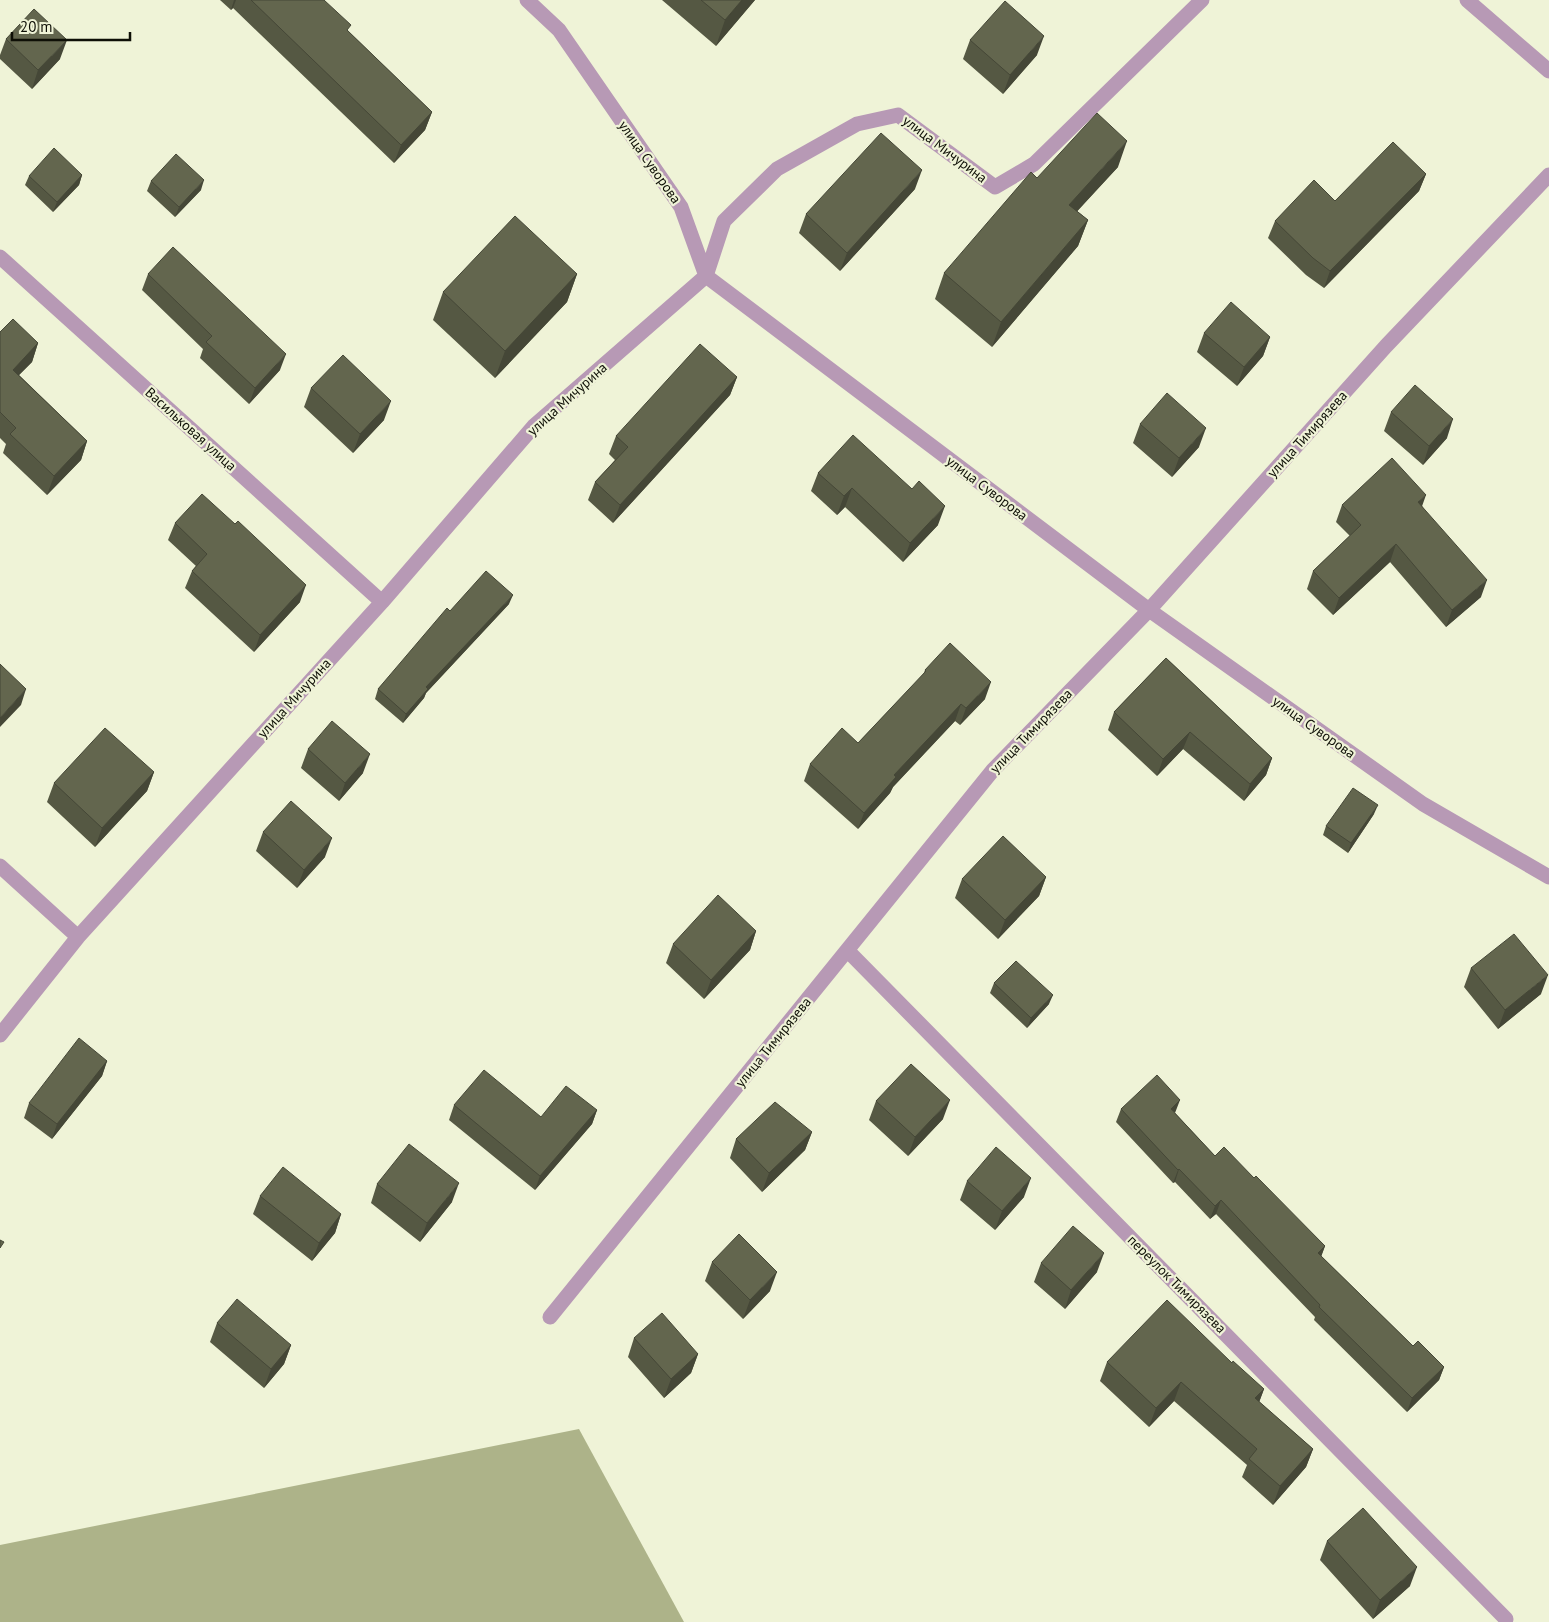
<svg xmlns="http://www.w3.org/2000/svg" width="1549" height="1622" font-family="'PT Sans',sans-serif">
	<style>
		.forest { fill: #adb389 }
		.lines { fill: none; stroke-linecap: round; stroke-linejoin: round }
		.minor { stroke: #b799b5; stroke-width: 15 }
		.wall { fill: #555843 }
		.shaded-wall { fill: #454737 }
		.building { fill: #63664e; stroke: #454737 }
		.labels { text-anchor: middle; dominant-baseline: central; stroke-width: 4.5; stroke-linejoin: round; paint-order: stroke }
		.street-label { font-size: 14px; fill: #0e0f06; stroke: #eff3d7 }
	</style>
	<rect width="100%" height="100%" fill="#eff3d7"/>
	<!-- forest -->
	<path class="forest" d="M579,1429L684,1622H0V1545Z"/>
	<g class="lines">
		<!-- minor -->
		<path class="minor" d="M527,0L559,30L681,207L706,276L1149,610L1423,804L1549,877
			M1467,0L1549,71
			M0,257L382,602
			M0,866L78,937
			M847,950L1506,1619
			M0,1035L78,937L382,602L534,426L706,276L724,221L777,169L857,124L898,115L995,187L1034,164L1202,0
			M550,1317L993,770L1149,610L1386,346L1549,175"/>
	</g>
	<!-- wall -->
	<path class="wall" d="M220,0H324L349,32L432,112L425,130L394,163L233,8L231,10Z
		M662,0H755L716,46Z
		M6,39L60,59L32,89L0,59V55Z
		M970,40L1037,55L1003,94L963,59Z
		M1118,167L1077,211L1088,220L1078,246L992,347L935,299L944,273L1037,178Z
		M1426,174L1419,191L1324,288L1306,275L1268,238L1275,221L1335,201Z
		M82,175L79,185L53,212L25,185L29,176Z
		M151,181L201,190L175,217L147,191Z
		M915,189L840,271L799,233L806,214Z
		M148,274L280,370L249,404L200,358L203,349L142,290Z
		M577,274L567,302L495,378L433,320L443,292Z
		M0,332L38,343L32,362L19,375L87,441L81,460L47,495L3,453L6,444L0,438Z
		M1204,333L1270,337L1263,356L1237,386L1197,352Z
		M737,377L730,395L613,523L588,500L595,482L615,460L609,454L616,436Z
		M311,388L384,420L353,453L304,407Z
		M1391,412L1447,438L1423,465L1384,431Z
		M1140,424L1199,447L1172,477L1133,443Z
		M818,473L912,489L938,525L903,562L845,507L837,515L811,491Z
		M1342,505L1422,506L1481,597L1446,627L1390,562L1333,615L1307,589L1313,571L1350,536L1336,522Z
		M175,523L300,602L254,652L185,588L192,571L196,566L168,540Z
		M509,604L426,693L424,698L403,723L375,699L378,689L450,611Z
		M1166,658L1272,758L1266,775L1244,801L1183,749L1157,776L1108,730L1114,712Z
		M925,670L985,699L960,725L955,721L893,787L890,793L858,829L804,781L810,764L858,743L923,675Z
		M308,749L363,773L339,801L301,768Z
		M154,772L147,791L95,847L47,802L54,783Z
		M1374,814L1348,853L1323,835L1326,826Z
		M263,832L325,857L297,888L256,851Z
		M1046,877L1039,896L998,939L955,898L962,879Z
		M756,931L750,950L704,999L666,963L673,944Z
		M1471,968L1541,994L1498,1029L1464,987Z
		M994,983L1049,1004L1027,1028L990,993Z
		M107,1061L102,1076L52,1139L24,1118L29,1103Z
		M876,1101L943,1119L908,1156L869,1120Z
		M454,1105L541,1117L597,1110L592,1124L535,1190L449,1120Z
		M1121,1109L1175,1113L1215,1156L1254,1178L1325,1246L1321,1256L1413,1346L1444,1367L1439,1380L1407,1412L1314,1320L1315,1317L1216,1214L1210,1219L1175,1182L1173,1183L1116,1122Z
		M812,1132L805,1150L762,1192L730,1158L736,1139Z
		M967,1181L1024,1197L995,1230L960,1200Z
		M377,1184L452,1202L420,1242L371,1203Z
		M260,1196L341,1214L335,1233L312,1261L253,1214Z
		M712,1262L770,1291L743,1319L705,1281Z
		M1041,1263L1097,1272L1065,1309L1034,1282Z
		M217,1323L291,1345L284,1364L264,1388L210,1342Z
		M634,1338L698,1354L691,1373L664,1398L628,1357Z
		M1107,1362L1232,1363L1264,1389L1259,1402L1313,1449L1306,1467L1273,1505L1242,1477L1247,1465L1174,1401L1149,1427L1100,1381Z
		M1327,1541L1410,1586L1373,1619L1320,1560Z"/>
	<!-- shaded-wall -->
	<path class="shaded-wall" d="M234,0H236L233,8L231,10Z
		M742,0H755L716,46L725,20Z
		M1044,36L1037,55L1003,94L1010,75Z
		M67,40L60,59L32,89L38,70Z
		M432,112L425,130L394,163L401,145Z
		M1127,141L1118,167L1060,230L1069,205Z
		M922,170L915,189L840,271L847,253Z
		M1426,174L1419,191L1324,288L1330,271Z
		M82,175L79,185L53,212L57,202Z
		M204,180L201,190L175,217L179,207Z
		M1088,220L1078,246L992,347L1001,322Z
		M577,274L567,302L495,378L505,351Z
		M1270,337L1263,356L1237,386L1244,367Z
		M38,343L32,362L6,388L13,370Z
		M286,354L280,370L249,404L255,388Z
		M737,377L730,395L613,523L620,505Z
		M391,401L384,420L353,453L360,434Z
		M1453,419L1447,438L1423,465L1429,446Z
		M1206,428L1199,447L1172,477L1179,458Z
		M87,441L81,460L47,495L54,476Z
		M852,488L845,507L837,515L844,496Z
		M1426,495L1420,512L1418,502Z
		M945,506L938,525L903,562L910,543Z
		M1396,544L1390,562L1333,615L1339,598Z
		M1487,580L1481,597L1446,627L1452,610Z
		M306,585L300,602L254,652L260,635Z
		M513,595L509,604L426,693L424,698L403,723L406,714L426,687Z
		M991,682L985,699L960,725L966,708Z
		M26,689L21,705L0,727V718Z
		M961,704L955,721L893,787L890,793L858,829L864,813L894,775Z
		M1190,732L1183,749L1157,776L1163,759Z
		M370,754L363,773L339,801L345,783Z
		M1272,758L1266,775L1244,801L1250,784Z
		M154,772L147,791L95,847L102,828Z
		M1378,805L1374,814L1348,853L1351,843Z
		M332,838L325,857L297,888L304,870Z
		M1046,877L1039,896L998,939L1005,920Z
		M756,931L750,950L704,999L711,980Z
		M1548,975L1541,994L1498,1029L1505,1010Z
		M1053,995L1049,1004L1027,1028L1031,1018Z
		M107,1061L102,1076L52,1139L57,1124Z
		M950,1100L943,1119L908,1156L915,1137Z
		M1180,1100L1175,1113L1171,1109Z
		M597,1110L592,1124L535,1190L540,1176Z
		M812,1132L805,1150L762,1192L769,1173Z
		M1179,1169L1175,1182L1173,1183L1178,1170Z
		M1031,1178L1024,1197L995,1230L1002,1211Z
		M459,1183L452,1202L420,1242L427,1223Z
		M1221,1200L1216,1214L1210,1219L1215,1206Z
		M341,1214L335,1233L312,1261L319,1243Z
		M1325,1246L1320,1260L1318,1253Z
		M1104,1253L1097,1272L1065,1309L1071,1290Z
		M777,1272L770,1291L743,1319L750,1300Z
		M291,1345L284,1364L264,1388L271,1369Z
		M698,1354L691,1373L664,1398L671,1379Z
		M1444,1367L1439,1380L1407,1412L1412,1398Z
		M1181,1382L1174,1401L1149,1427L1156,1408Z
		M1264,1389L1257,1408L1255,1398Z
		M1313,1449L1306,1467L1273,1505L1280,1486Z
		M1417,1567L1410,1586L1373,1619L1380,1600Z"/>
	<!-- building -->
	<path class="building" d="M251,0H324L351,25L347,30L432,112L401,145Z
		M701,0H742L725,20Z
		M1005,1L1044,36L1010,75L970,40Z
		M34,9L67,40L38,70L6,39Z
		M1097,113L1127,141L1069,205L1088,220L1001,322L944,273L1031,172L1037,178Z
		M881,133L922,170L847,253L806,214Z
		M1393,142L1426,174L1330,271L1313,258L1275,221L1314,180L1335,201Z
		M54,148L82,175L57,202L29,176Z
		M176,154L204,180L179,207L151,181Z
		M515,216L577,274L505,351L443,292Z
		M173,247L286,354L255,388L206,342L212,336L148,274Z
		M1231,302L1270,337L1244,367L1204,333Z
		M13,319L38,343L13,370L87,441L54,476L10,434L16,428L0,412V332Z
		M700,344L737,377L620,505L595,482L628,447L616,436Z
		M343,355L391,401L360,434L311,388Z
		M1415,385L1453,419L1429,446L1391,412Z
		M1167,393L1206,428L1179,458L1140,424Z
		M853,435L912,489L919,481L945,506L910,543L852,488L844,496L818,473Z
		M1392,458L1426,495L1418,502L1487,580L1452,610L1396,544L1339,598L1313,571L1361,525L1342,505Z
		M202,494L235,524L238,521L306,585L260,635L192,571L207,554L175,523Z
		M486,571L513,595L426,687L428,689L406,714L378,689L447,608L450,611Z
		M950,643L991,682L966,708L961,704L894,775L896,777L864,813L810,764L842,728L858,743L926,671L925,670Z
		M1166,658L1272,758L1250,784L1190,732L1163,759L1114,712Z
		M0,664L26,689L0,718Z
		M332,721L370,754L345,783L308,749Z
		M105,728L154,772L102,828L54,783Z
		M1353,788L1378,805L1351,843L1326,826Z
		M291,801L332,838L304,870L263,832Z
		M1003,836L1046,877L1005,920L962,879Z
		M718,895L756,931L711,980L673,944Z
		M1514,934L1548,975L1505,1010L1471,968Z
		M1016,961L1053,995L1031,1018L994,983Z
		M79,1038L107,1061L57,1124L29,1103Z
		M911,1064L950,1100L915,1137L876,1101Z
		M484,1070L541,1117L566,1086L597,1110L540,1176L454,1105Z
		M1157,1075L1180,1100L1171,1109L1215,1156L1224,1147L1254,1178L1256,1176L1325,1246L1318,1253L1413,1346L1418,1341L1444,1367L1412,1398L1319,1307L1320,1305L1221,1200L1215,1206L1179,1169L1178,1170L1121,1109Z
		M775,1102L812,1132L769,1173L736,1139Z
		M409,1144L459,1183L427,1223L377,1184Z
		M996,1147L1031,1178L1002,1211L967,1181Z
		M283,1167L341,1214L319,1243L260,1196Z
		M1073,1226L1104,1253L1071,1290L1041,1263Z
		M739,1234L777,1272L750,1300L712,1262Z
		M0,1240L4,1242L0,1248Z
		M237,1299L291,1345L271,1369L217,1323Z
		M1167,1300L1232,1363L1233,1361L1264,1389L1255,1398L1313,1449L1280,1486L1249,1459L1257,1449L1181,1382L1156,1408L1107,1362Z
		M662,1313L698,1354L671,1379L634,1338Z
		M1363,1508L1417,1567L1380,1600L1327,1541Z"/>
	<g class="labels">
		<!-- street labels -->
		<g class="street-label">
			<text transform="translate(945 149) rotate(37)">улица Мичурина</text>
			<text transform="translate(650 162) rotate(55)">улица Суворова</text>
			<text transform="translate(567 399) rotate(-42)">улица Мичурина</text>
			<text transform="translate(191 429) rotate(42)">Васильковая улица</text>
			<text transform="translate(1307 434) rotate(-48)">улица Тимирязева</text>
			<text transform="translate(987 488) rotate(37)">улица Суворова</text>
			<text transform="translate(294 698) rotate(-48)">улица Мичурина</text>
			<text transform="translate(1314 727) rotate(35)">улица Суворова</text>
			<text transform="translate(1031 731) rotate(-46)">улица Тимирязева</text>
			<text transform="translate(773 1042) rotate(-51)">улица Тимирязева</text>
			<text transform="translate(1177 1284) rotate(45)">переулок Тимирязева</text>
		</g>
	</g>
	<!-- scale -->
	<path d="M12 32v8h118v-8" fill="none" stroke="#0e0f06" stroke-width="2.5"/>
	<text x="20" y="32" font-size="15" fill="#0e0f06" stroke="#eff3d7" stroke-width="4" paint-order="stroke">20 m</text>
</svg>
